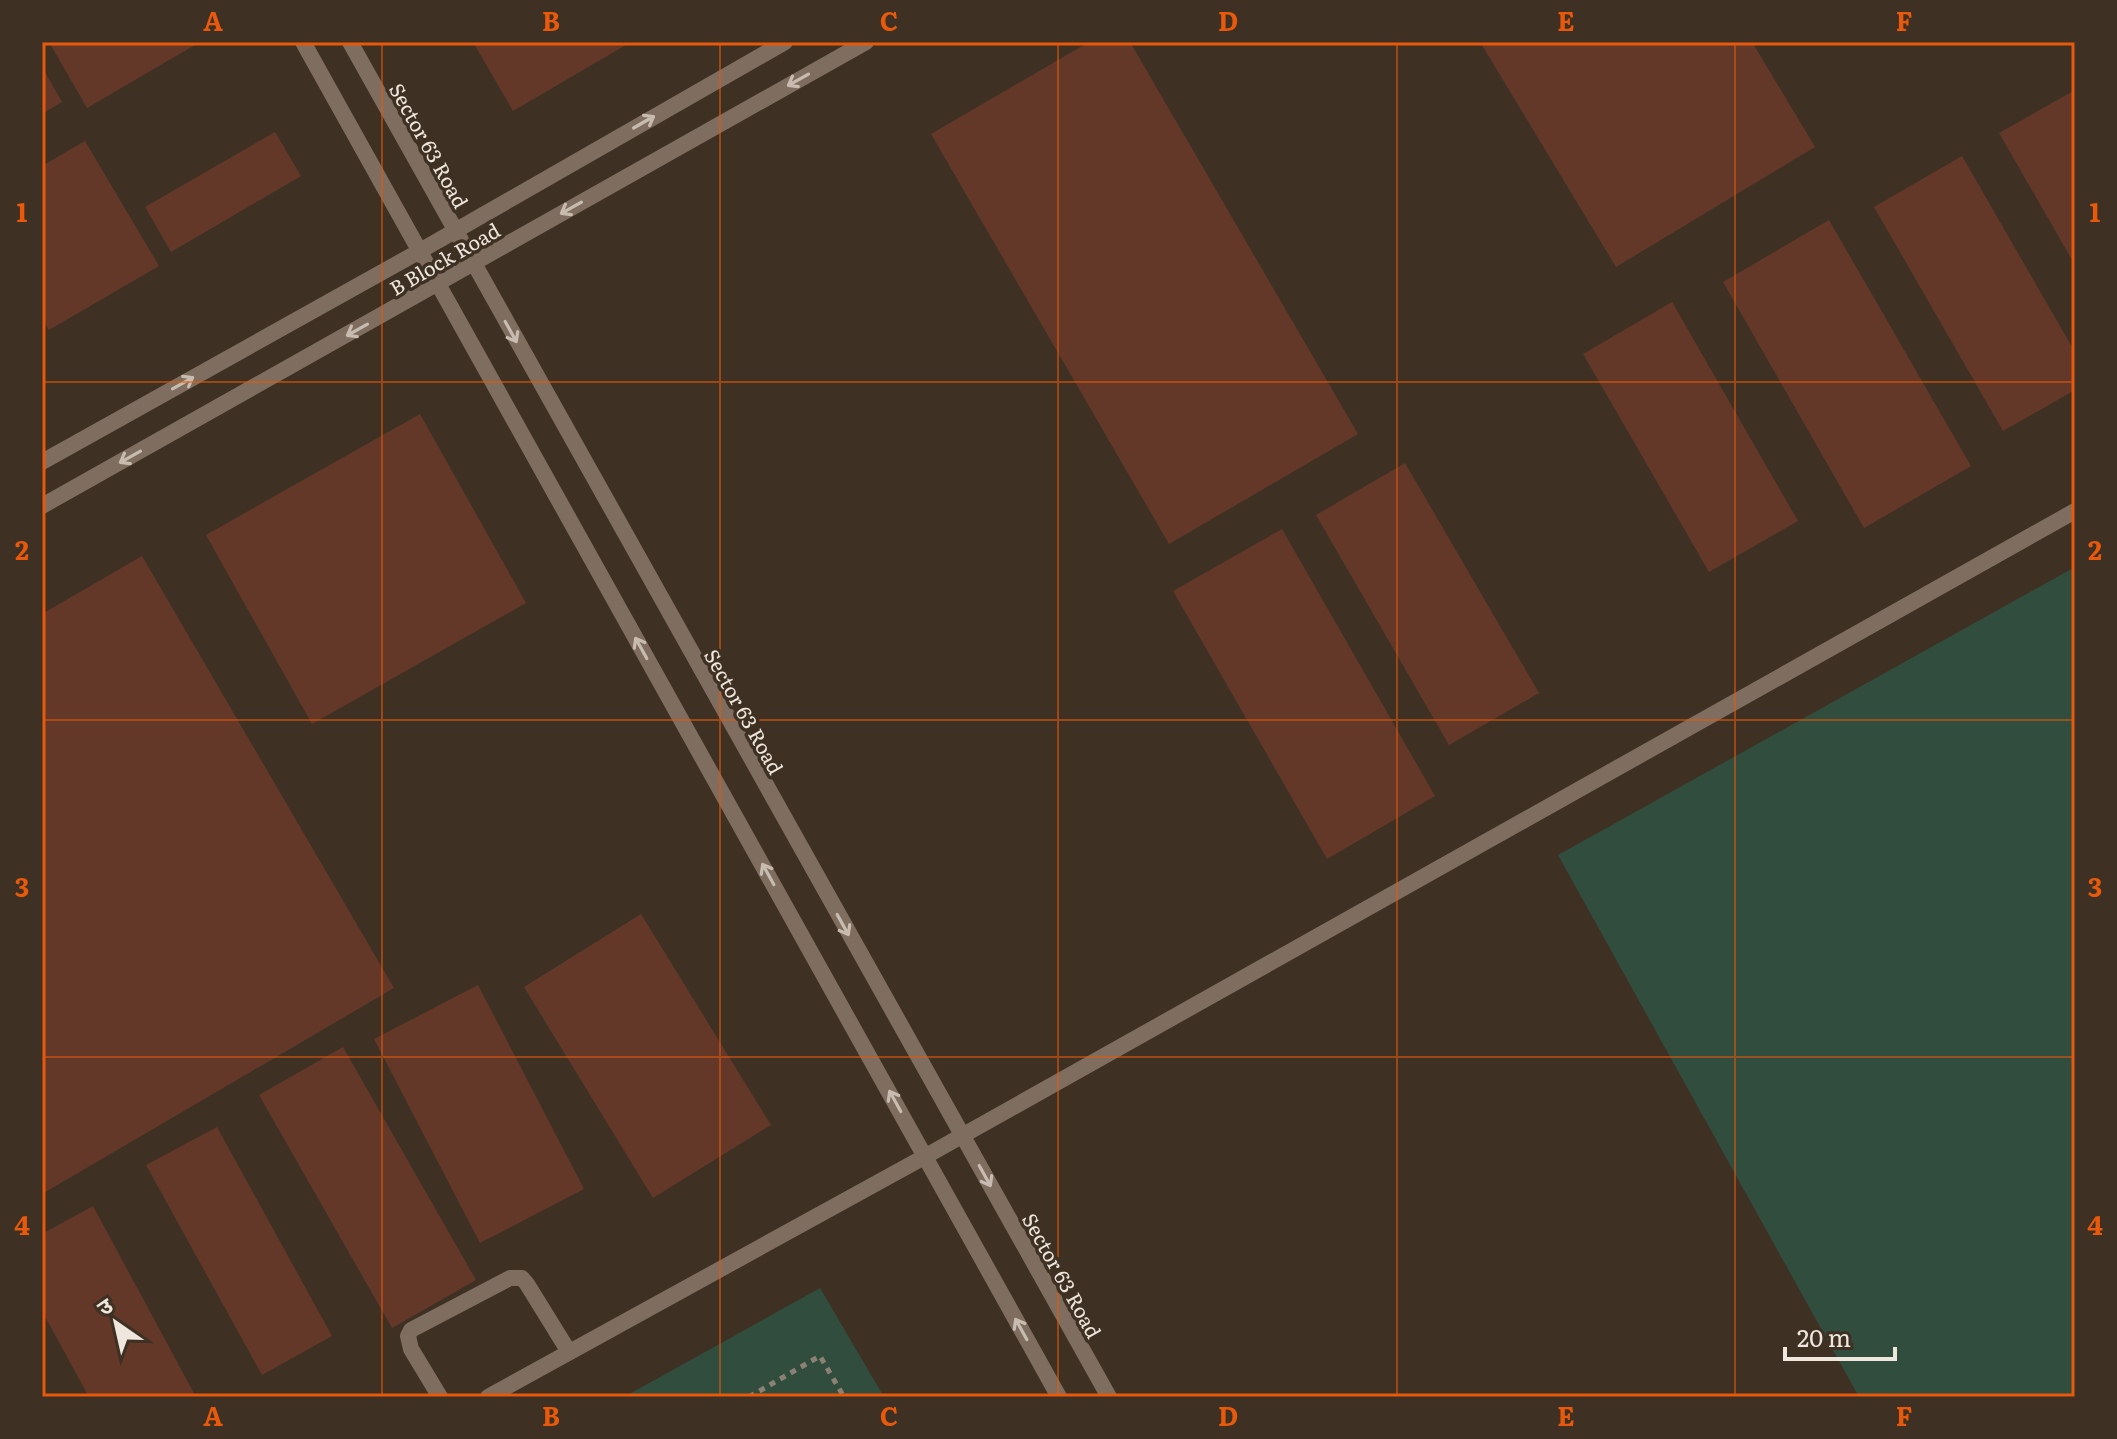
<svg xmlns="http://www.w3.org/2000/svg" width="2117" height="1439" font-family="Literata,'Noto Sans Devanagari',serif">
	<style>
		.green { fill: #314d3d }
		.building { fill: #633829 }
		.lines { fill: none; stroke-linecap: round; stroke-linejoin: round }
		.path { stroke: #8c8175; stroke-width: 5; stroke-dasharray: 6 6; stroke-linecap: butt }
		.service { stroke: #7f6e60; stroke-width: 16 }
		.minor { stroke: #7f6e60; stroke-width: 16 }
		.tertiary { stroke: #7f6e60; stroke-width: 16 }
		.oneway { stroke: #c8bcb1 }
		.grid { fill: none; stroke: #e8590c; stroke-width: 2; stroke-opacity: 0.55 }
		.labels { text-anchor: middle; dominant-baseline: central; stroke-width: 7; stroke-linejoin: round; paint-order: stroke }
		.street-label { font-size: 20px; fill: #efe6dd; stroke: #3e3123 }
		.neatline { fill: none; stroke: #e8590c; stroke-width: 3 }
		.grid-label { font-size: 26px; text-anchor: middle; font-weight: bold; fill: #e8590c }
	</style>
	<rect width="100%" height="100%" fill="#3e3123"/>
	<!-- green -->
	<path class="green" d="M2075,567V1397H1859L1558,855Z
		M820,1288L884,1397H624Z"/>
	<!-- building -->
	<path class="building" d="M49,42H200L87,108Z
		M473,42H631L513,111Z
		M1089,42H1130L1358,434L1169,544L931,134Z
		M1480,42H1752L1815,147L1616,267Z
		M42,67L62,102L42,114Z
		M2075,90V265L1999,133Z
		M275,132L301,176L171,252L145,207Z
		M85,141L159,266L49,330L42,318V166Z
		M1962,156L2075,352V390L2003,431L1874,207Z
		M1829,220L1971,466L1864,528L1723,282Z
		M1672,302L1798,521L1709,572L1583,354Z
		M420,414L526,603L312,724L206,535Z
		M1405,463L1539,693L1449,745L1316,515Z
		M1282,529L1435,796L1327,859L1173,591Z
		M142,556L394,988L42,1194V614Z
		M641,914L771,1125L653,1198L524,987Z
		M478,985L584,1189L480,1243L374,1039Z
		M343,1047L476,1280L392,1328L259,1095Z
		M217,1127L332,1336L262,1375L146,1165Z
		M93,1206L196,1397H89L42,1311V1234Z"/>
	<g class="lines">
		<!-- path -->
		<path class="path" d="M749,1397L820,1356L844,1397"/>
		<!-- service -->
		<path class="service" d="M440,1397L411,1349L408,1336L411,1330L510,1278H522L527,1284L569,1352"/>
		<!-- minor -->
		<path class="minor" d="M488,1397L926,1156L2075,511"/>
		<!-- tertiary -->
		<path class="tertiary" d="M303,42L1059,1397
			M350,42L1109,1397
			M42,462L420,251L785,42
			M42,506L866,42"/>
	</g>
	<!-- one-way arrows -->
	<defs><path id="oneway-shaft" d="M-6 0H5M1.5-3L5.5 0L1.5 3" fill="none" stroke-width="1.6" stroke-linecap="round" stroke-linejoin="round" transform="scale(2)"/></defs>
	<g class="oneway">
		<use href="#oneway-shaft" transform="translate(798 80) rotate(151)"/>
		<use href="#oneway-shaft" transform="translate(644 122) rotate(-30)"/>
		<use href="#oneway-shaft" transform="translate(571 208) rotate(151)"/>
		<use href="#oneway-shaft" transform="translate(357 330) rotate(151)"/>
		<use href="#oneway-shaft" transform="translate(511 332) rotate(61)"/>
		<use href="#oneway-shaft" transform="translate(183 383) rotate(-29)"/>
		<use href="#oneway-shaft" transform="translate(130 457) rotate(151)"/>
		<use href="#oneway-shaft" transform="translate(641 648) rotate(-119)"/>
		<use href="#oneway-shaft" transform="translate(768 874) rotate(-119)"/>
		<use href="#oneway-shaft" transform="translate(843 925) rotate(61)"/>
		<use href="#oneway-shaft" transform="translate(895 1101) rotate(-119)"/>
		<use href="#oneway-shaft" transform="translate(985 1176) rotate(61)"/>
		<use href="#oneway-shaft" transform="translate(1021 1329) rotate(-119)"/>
	</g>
	<!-- grid -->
	<path class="grid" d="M382,42V1397M720,42V1397M1058,42V1397M1397,42V1397M1735,42V1397M42,382H2075M42,720H2075M42,1057H2075"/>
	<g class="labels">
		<!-- street labels -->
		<g class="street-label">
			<text transform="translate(430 145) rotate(61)">Sector 63 Road</text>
			<text transform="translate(444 258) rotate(-30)">B Block Road</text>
			<text transform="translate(745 711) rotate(61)">Sector 63 Road</text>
			<text transform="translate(1063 1275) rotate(61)">Sector 63 Road</text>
		</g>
	</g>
	<!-- border -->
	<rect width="2117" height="1439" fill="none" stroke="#3e3123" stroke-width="88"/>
	<!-- north arrow -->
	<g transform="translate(116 1323) rotate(326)" stroke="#3e3123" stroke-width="6" paint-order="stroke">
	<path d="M0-6L14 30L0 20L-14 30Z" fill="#efe6dd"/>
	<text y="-12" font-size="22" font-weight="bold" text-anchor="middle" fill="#efe6dd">उ</text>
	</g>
	<!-- scale -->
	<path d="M1785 1347v12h110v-12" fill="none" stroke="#efe6dd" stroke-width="4"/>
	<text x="1797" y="1347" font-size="24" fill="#efe6dd" stroke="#3e3123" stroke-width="6" paint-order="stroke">20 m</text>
	<rect x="44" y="44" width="2029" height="1351" class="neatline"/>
	<g class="grid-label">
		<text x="213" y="31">A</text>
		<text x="551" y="31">B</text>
		<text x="889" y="31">C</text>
		<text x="1228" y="31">D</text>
		<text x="1566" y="31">E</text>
		<text x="1904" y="31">F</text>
		<text x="22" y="222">1</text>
		<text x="2095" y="222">1</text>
		<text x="22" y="560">2</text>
		<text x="2095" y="560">2</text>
		<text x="22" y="897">3</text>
		<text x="2095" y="897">3</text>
		<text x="22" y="1235">4</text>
		<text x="2095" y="1235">4</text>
		<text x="213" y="1426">A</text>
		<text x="551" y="1426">B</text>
		<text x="889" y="1426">C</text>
		<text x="1228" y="1426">D</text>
		<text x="1566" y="1426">E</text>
		<text x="1904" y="1426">F</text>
	</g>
</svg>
